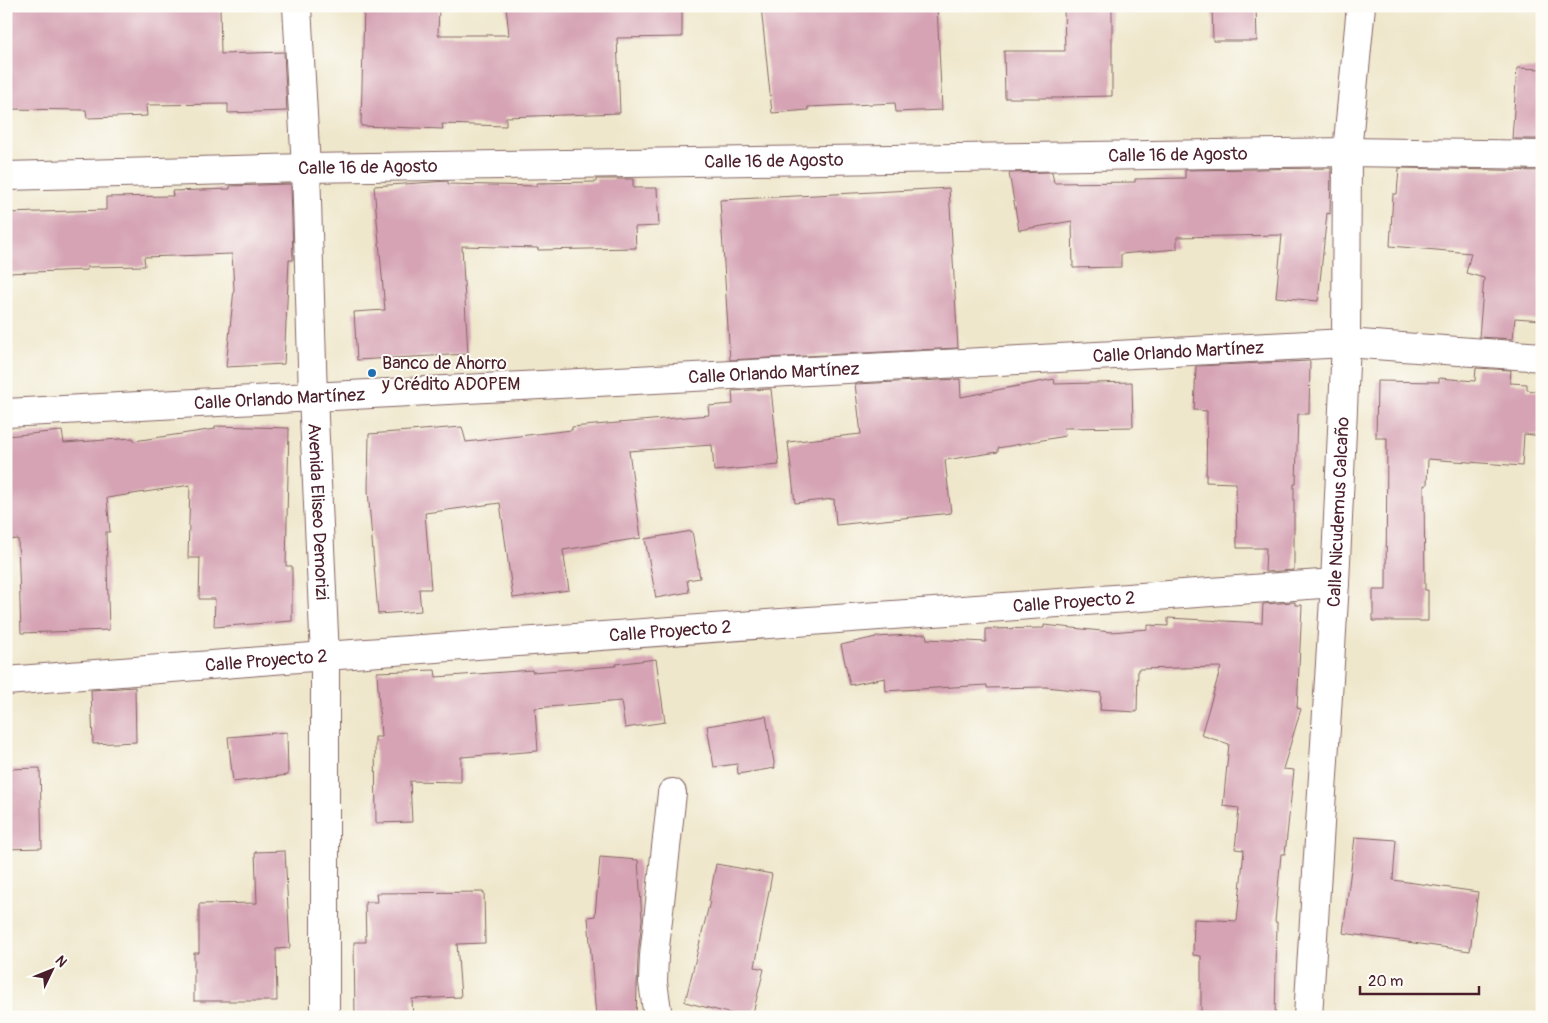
<svg xmlns="http://www.w3.org/2000/svg" width="1548" height="1023" font-family="Pangolin,sans-serif">
	<style>
		.building { fill: #d5a3b4 }
		.lines { fill: none; stroke-linecap: round; stroke-linejoin: round }
		.minor-casing { stroke: #846563; stroke-width: 30 }
		.minor { stroke: #fff; stroke-width: 28 }
		.poi-dot { fill: #1f6fb2; stroke: #fdfcf7; stroke-width: 2 }
		.labels { text-anchor: middle; dominant-baseline: central; stroke-width: 4; stroke-linejoin: round; paint-order: stroke }
		.street-label { font-size: 18px; fill: #4a1f2b; stroke: #fdfcf7 }
		.poi-label { font-size: 18px; fill: #4a1f2b; stroke: #fdfcf7; text-anchor: start }
	</style>
	<rect width="100%" height="100%" fill="#fdfcf7"/>
	<filter id="ink" filterUnits="userSpaceOnUse"><feTurbulence type="fractalNoise" baseFrequency=".02" numOctaves="2"/><feDisplacementMap in="SourceGraphic" scale="10" xChannelSelector="R" yChannelSelector="G"/><feConvolveMatrix kernelMatrix="1 2 1 2 8 2 1 2 1" color-interpolation-filters="sRGB"/></filter>
	<filter id="wash" filterUnits="userSpaceOnUse"><feTurbulence type="fractalNoise" baseFrequency=".0096" numOctaves="4" result="noise"/><feDisplacementMap in="SourceGraphic" scale="20" xChannelSelector="R" yChannelSelector="G"/><feGaussianBlur stdDeviation="1.12" result="paint"/><feColorMatrix in="noise" values="0 0 0 0 0 0 0 0 0 0 0 0 0 0 0 0 0 1.4 0 .05"/><feComposite in="paint" operator="in"/></filter>
	<g filter="url(#wash)">
		<rect width="100%" height="100%" fill="#efe7cc"/>
		<g id="blocks">
			<!-- building -->
			<path class="building" d="M6,6H220L221,54L284,52L287,111L228,113V104L146,105L147,116L87,118L86,110L6,109Z
				M364,6H439L438,35H509L506,6H682V37L617,38L620,113L506,117V126L442,124L443,129L361,126Z
				M761,6H937L942,110L896,112L895,103L808,107V110L772,113Z
				M1064,6H1112V96L1063,97V98H1005L1004,51H1065Z
				M1212,6H1256L1257,41H1213Z
				M1517,68L1542,69V139H1512Z
				M1331,168L1330,214L1327,213L1318,301L1276,297L1282,235L1177,237V249L1121,254V267L1073,268L1072,221L1019,230L1009,173L1052,172L1054,183L1135,182V179L1185,178V170Z
				M1399,168L1542,171V320L1515,318L1513,339L1479,337L1484,278L1466,273L1471,253L1390,246L1393,194H1397Z
				M596,179H633V188H657L659,226L635,227L636,248L538,250V248L462,246L468,354L357,360L354,312L385,310L374,186L448,181V184L537,186V183L596,182Z
				M291,184L293,260H289L284,364L226,367L234,289L232,254L144,257L145,266L87,267V270L6,273V213L106,210V197L173,196L172,191L230,189V186Z
				M949,188L958,348L730,360L720,200Z
				M1310,361L1309,414H1298L1296,484H1294V570L1265,572L1266,548H1237L1236,483L1206,482L1207,411L1194,410L1196,366Z
				M1476,368L1511,370L1510,383L1527,384V390L1542,392V436L1524,434L1522,466L1428,459L1427,485H1424L1425,590H1428V621H1373V590H1386L1387,438H1376L1377,381L1439,382V378L1475,381Z
				M960,379L961,397L1054,379L1055,384L1132,382L1133,427L1064,428L1065,436L998,448V452L945,460L951,513L836,525L834,499L795,503L788,442L861,434L855,384Z
				M771,389L779,465L714,471L712,445L629,451L641,538L563,550L569,590L513,598L500,503L425,513L431,589H419L421,611L378,614L368,490L369,434L462,427L466,442L572,430V427L709,415L708,406L733,404L732,391Z
				M215,426L289,428L286,566H292V621L214,627L215,599H199L200,558H188L190,485L107,498L110,532H106L109,630L21,633L18,539L6,540V436L62,431L64,443L133,438L134,441L215,429Z
				M692,531L700,578L687,580L689,592L656,598L645,539Z
				M1295,602V605H1302L1297,708L1301,709L1283,769L1294,770L1285,854H1281L1275,922H1277L1275,1017H1201V956L1193,955L1194,919L1237,921L1244,850L1235,849L1239,808L1223,806L1229,744L1201,735L1221,667L1138,669L1137,712L1100,710L1101,693L1046,687L987,688V685L886,691L885,678L850,685L841,645L876,637L926,634L927,639L986,642V629L1044,628V625L1111,632L1148,629V625L1168,626V618L1262,623L1263,604Z
				M656,659L665,722L625,728L621,701L535,708L538,751L461,757V782L410,781L412,822L376,823L375,737H381L377,672L435,670L436,677L532,670V672L616,666V664Z
				M135,687L136,742L93,744L91,690Z
				M766,716L775,768L738,774L737,764L714,767L707,726Z
				M287,732L288,775L233,782L228,737Z
				M40,768L42,848L6,849V769Z
				M1355,837L1396,840L1393,880L1478,892L1470,951L1343,933Z
				M285,851L290,948L276,949L277,1001H194V953H199V904L257,903L255,852Z
				M600,857L638,860L642,919L638,955L636,1017H596L588,917L595,916Z
				M716,864L772,874L755,967L764,969L752,1017H744L685,1002L710,901H709Z
				M484,892L485,943L457,944L461,997L412,999L413,1017H355L354,942H366L365,902H377L376,893Z"/>
		</g>
	</g>
	<g filter="url(#ink)">
		<use href="#blocks" fill-opacity="0" stroke="#846563" stroke-width="1"/>
		<g class="lines">
			<!-- minor casing -->
			<g class="minor-casing">
				<g id="minor">
					<path id="s1" d="M297,6L306,168L313,396L325,656V1017"/>
					<path id="s2" d="M6,176L306,168L1347,152L1542,155"/>
					<path id="s3" d="M6,413L1346,343L1542,357"/>
					<path id="s4" d="M6,681L325,656L1335,583"/>
					<path d="M658,1017L653,982L654,956L672,793"/>
					<path id="s5" d="M1308,1017L1335,583L1346,343L1347,152L1361,6"/>
				</g>
			</g>
			<!-- minor -->
			<use href="#minor" class="minor"/>
		</g>
	</g>
	<!-- markers -->
	<circle class="poi-dot" cx="372" cy="373" r="5"/>
	<g class="labels">
		<!-- street labels -->
		<g class="street-label">
			<text stroke="none"><textPath href="#s2" startOffset="1172">Calle 16 de Agosto</textPath></text>
			<text stroke="none"><textPath href="#s2" startOffset="768">Calle 16 de Agosto</textPath></text>
			<text stroke="none"><textPath href="#s2" startOffset="362">Calle 16 de Agosto</textPath></text>
			<text stroke="none"><textPath href="#s3" startOffset="1174">Calle Orlando Martínez</textPath></text>
			<text stroke="none"><textPath href="#s3" startOffset="769">Calle Orlando Martínez</textPath></text>
			<text stroke="none"><textPath href="#s3" startOffset="274">Calle Orlando Martínez</textPath></text>
			<text stroke="none"><textPath href="#s1" startOffset="506">Avenida Eliseo Demorizi</textPath></text>
			<text stroke="none"><textPath href="#s5" startOffset="506">Calle Nicudemus Calcaño</textPath></text>
			<text stroke="none"><textPath href="#s4" startOffset="1071">Calle Proyecto 2</textPath></text>
			<text stroke="none"><textPath href="#s4" startOffset="666">Calle Proyecto 2</textPath></text>
			<text stroke="none"><textPath href="#s4" startOffset="261">Calle Proyecto 2</textPath></text>
		</g>
		<!-- poi labels -->
		<g class="poi-label">
			<text x="382" y="363">Banco de Ahorro<tspan x="382" dy="21">y Crédito ADOPEM</tspan></text>
		</g>
	</g>
	<!-- margin -->
	<rect width="1548" height="1023" fill="none" stroke="#fdfcf7" stroke-width="25"/>
	<!-- north arrow -->
	<g transform="translate(52 970) rotate(47)" stroke="#fdfcf7" stroke-width="4" paint-order="stroke">
	<path d="M0-4L9 19L0 12L-9 19Z" fill="#4a1f2b"/>
	<text y="-8" font-size="14" font-weight="bold" text-anchor="middle" fill="#4a1f2b">N</text>
	</g>
	<!-- scale -->
	<path d="M1360 986v8h119v-8" fill="none" stroke="#4a1f2b" stroke-width="2.5"/>
	<text x="1368" y="986" font-size="15" fill="#4a1f2b" stroke="#fdfcf7" stroke-width="4" paint-order="stroke">20 m</text>
</svg>
